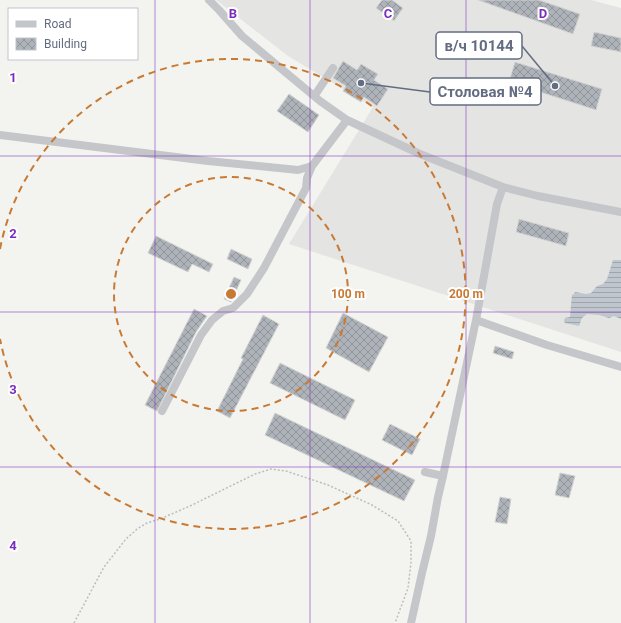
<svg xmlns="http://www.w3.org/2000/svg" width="621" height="623" font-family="Roboto,sans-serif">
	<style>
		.built { fill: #e4e4e3 }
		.water { fill: url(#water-rules) }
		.building { fill: url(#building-cross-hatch); stroke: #d4d5d3 }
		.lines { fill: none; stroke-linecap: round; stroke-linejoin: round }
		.path { stroke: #bbbcbf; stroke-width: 1.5; stroke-dasharray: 2 2; stroke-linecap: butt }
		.minor { stroke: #c4c6ca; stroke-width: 8 }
		.grid { fill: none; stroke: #7b2cbf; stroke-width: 1; stroke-opacity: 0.55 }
		.ring { fill: none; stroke: #c87a35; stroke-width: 2; stroke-dasharray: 7 5 }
		.grid-label { font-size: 13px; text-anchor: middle; font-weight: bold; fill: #7b2cbf; stroke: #fff; stroke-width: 4; stroke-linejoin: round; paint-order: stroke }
		.centre { fill: #c87a35; stroke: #fff; stroke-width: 2 }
		.ring-label { font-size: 12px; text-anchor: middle; font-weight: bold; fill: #c87a35; stroke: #fff; stroke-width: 4; stroke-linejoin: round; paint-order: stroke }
		.leader { fill: none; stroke: #636c81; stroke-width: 1.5 }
		.callout-dot { fill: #636c81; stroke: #fff; stroke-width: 1.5 }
		.callout { fill: #fff; stroke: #636c81; stroke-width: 1.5 }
		.callout-label { font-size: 15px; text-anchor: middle; font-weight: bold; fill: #636c81 }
	</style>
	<defs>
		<pattern id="water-rules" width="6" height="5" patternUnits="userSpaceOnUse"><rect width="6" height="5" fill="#bfc6cd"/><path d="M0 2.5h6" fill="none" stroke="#9fa5ac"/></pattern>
		<pattern id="building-cross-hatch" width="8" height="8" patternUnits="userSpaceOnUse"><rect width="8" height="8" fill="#aeb2b9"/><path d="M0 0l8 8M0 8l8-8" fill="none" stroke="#91959c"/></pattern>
	</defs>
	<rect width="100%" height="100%" fill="#f3f4f0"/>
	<!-- built -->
	<path class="built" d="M216,0H591L621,8V352L289,244L373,107L288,56Z"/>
	<!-- water -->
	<path class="water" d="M613,260H621V319L614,316L609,318L599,315L587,314L582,318L579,326L565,323L564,321L565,318L570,317L572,294L573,295L575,292L586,294L591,293L597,286L603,284L607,279Z"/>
	<!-- building -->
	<path class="building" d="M382,0H392L403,8L394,21L376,8Z
		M478,0H539L580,14L573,34Z
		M594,32L621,38V52L591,46Z
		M343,61L357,70L361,64L378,74L374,80L388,89L377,106L364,97L361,102L343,91L346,86L333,78Z
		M515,62L602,89L596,110L509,82Z
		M289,94L319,115L308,132L277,111Z
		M519,219L569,233L566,246L516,232Z
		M156,236L213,264L209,272L192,264L188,272L148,253Z
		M231,249L252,259L248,269L227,259Z
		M234,277L241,280L231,302L224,299Z
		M194,309L207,316L196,332L157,411L145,405Z
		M343,313L388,337L369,372L326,348Z
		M263,315L279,324L230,418L217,411L243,359L241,358Z
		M495,346L514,352L512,359L493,353Z
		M280,363L355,400L345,420L270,383Z
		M275,413L415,480L404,501L265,435Z
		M390,424L420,439L412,455L382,440Z
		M560,473L575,476L569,498L555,495Z
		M500,497L511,499L507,524L495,522Z"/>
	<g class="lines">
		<!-- path -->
		<path class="path" d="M74,623L104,567L126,539L137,529L147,523L160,519L190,506L255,474L271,469L286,471L328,485L372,505L398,521L411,541V562L408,588L395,623"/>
		<!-- minor -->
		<path class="minor" d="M209,0L219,10L242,36L320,101L347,120L420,154L503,187L497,204L476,320L443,476
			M315,95L333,68
			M0,135L208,161L298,170L312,166
			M503,187L538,196L621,212
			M476,320L547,345L621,367
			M162,411L201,335L212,320L223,311L233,308L247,294L264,268L306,188L307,178L312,166L347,120
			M411,623L422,573L431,536L438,497L443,476L425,472"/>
	</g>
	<!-- grid -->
	<path class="grid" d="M155,0V623M310,0V623M466,0V623M0,156H621M0,312H621M0,467H621"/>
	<!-- distance rings -->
	<g class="ring">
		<circle cx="231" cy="294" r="117"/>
		<path d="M0 249A235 235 0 1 1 0 339"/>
	</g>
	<g class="grid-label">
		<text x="233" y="18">B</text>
		<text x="388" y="18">C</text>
		<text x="543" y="18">D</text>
		<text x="13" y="82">1</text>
		<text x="13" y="238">2</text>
		<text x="13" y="394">3</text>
		<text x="13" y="550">4</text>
	</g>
	<circle cx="231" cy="294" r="6" class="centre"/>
	<g class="ring-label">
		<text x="348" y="298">100 m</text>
		<text x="466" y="298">200 m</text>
	</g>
	<!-- callouts -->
	<path class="leader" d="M555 86L522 46M361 83L430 92"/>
	<g class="callout-dot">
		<circle cx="555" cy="86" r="4"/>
		<circle cx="361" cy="83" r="4"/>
	</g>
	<g class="callout">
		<rect x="436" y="32" width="86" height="27" rx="4"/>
		<rect x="430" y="78" width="111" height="27" rx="4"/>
	</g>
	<g class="callout-label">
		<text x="479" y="51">в/ч 10144</text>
		<text x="485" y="97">Столовая №4</text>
	</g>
	<!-- legend -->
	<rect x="8" y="8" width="130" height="52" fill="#ffffff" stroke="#c1c4cd"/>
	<rect x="16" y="21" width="20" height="6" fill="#c4c6ca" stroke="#c1c4cd"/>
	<text x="44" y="28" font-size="12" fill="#636c81">Road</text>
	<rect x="16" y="38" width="20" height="12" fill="url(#building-cross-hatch)" stroke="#c1c4cd"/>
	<text x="44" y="48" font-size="12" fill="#636c81">Building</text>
</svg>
